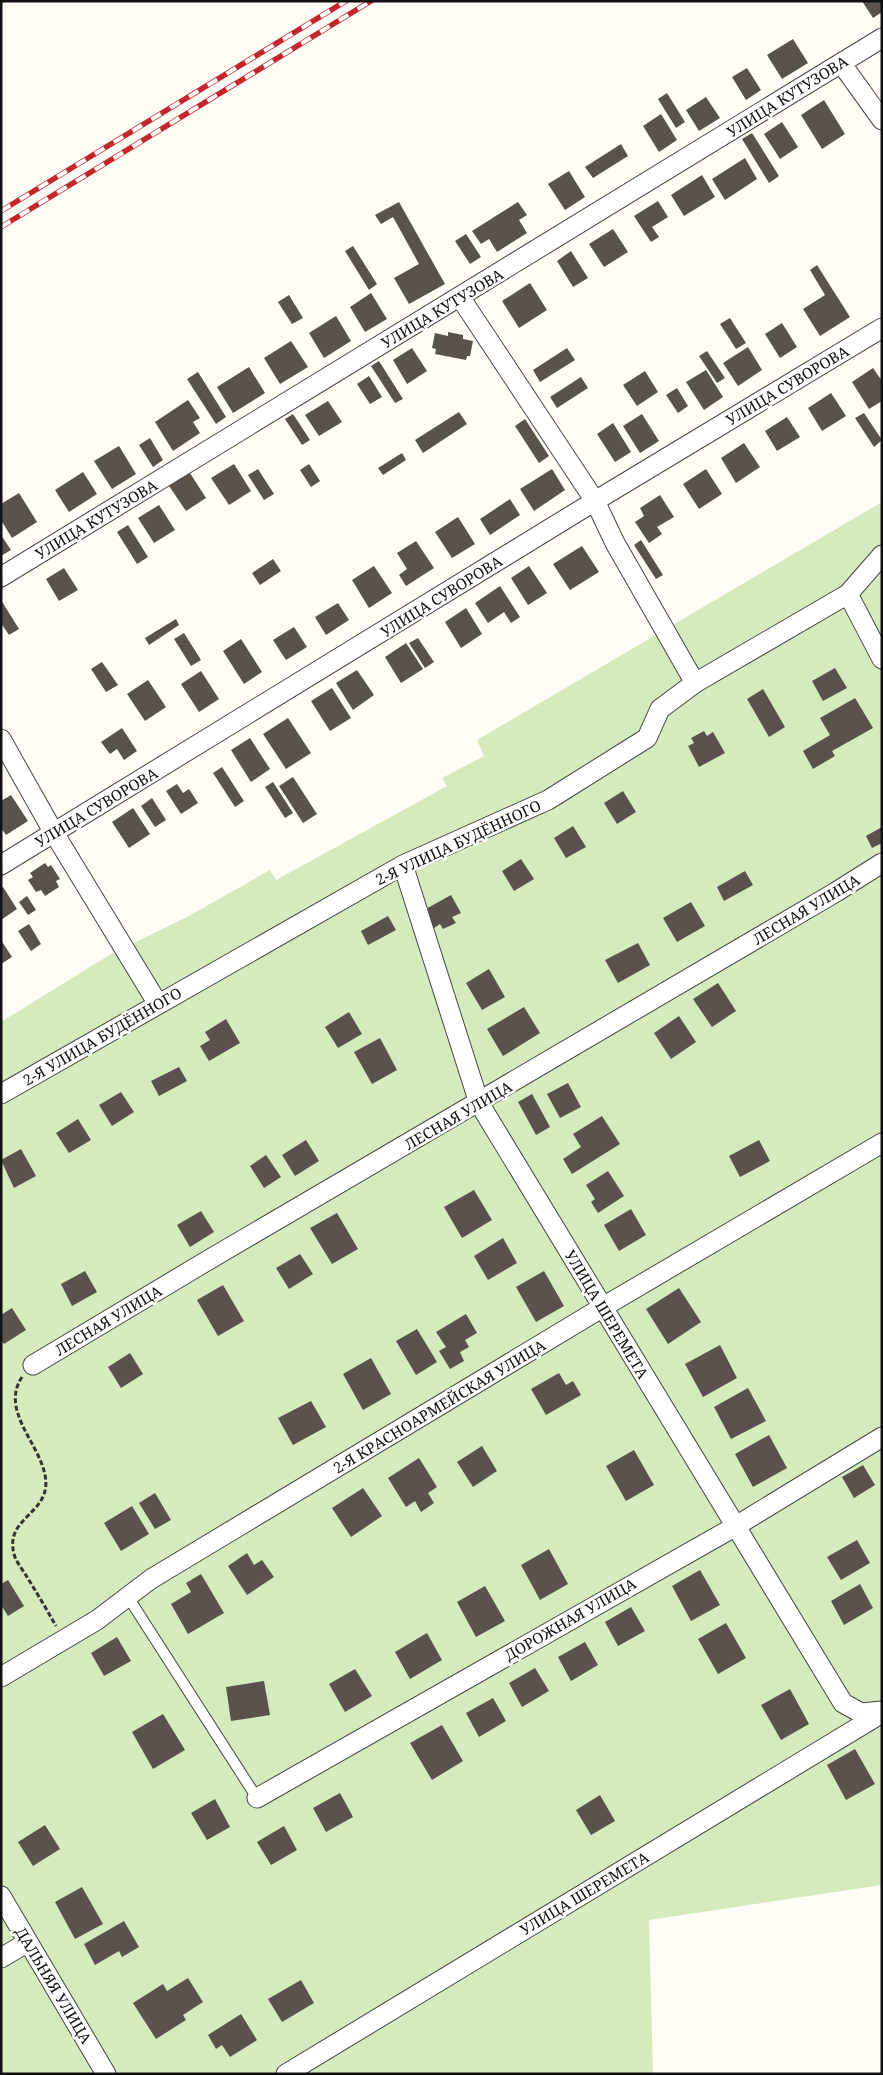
<svg xmlns="http://www.w3.org/2000/svg" width="883" height="2075" font-family="'Noto Serif',serif">
	<style>
		.green { fill: #d5ebbd }
		.building { fill: #5a524d }
		.lines { fill: none; stroke-linecap: round; stroke-linejoin: round }
		.service-casing { stroke: #444; stroke-width: 12 }
		.minor-casing { stroke: #444; stroke-width: 21 }
		.path { stroke: #333; stroke-width: 3; stroke-dasharray: 5 2.5; stroke-linecap: butt }
		.service { stroke: #fff; stroke-width: 10 }
		.minor { stroke: #fff; stroke-width: 19 }
		.rail-casing { stroke: #c4262e; stroke-width: 5.5 }
		.rail { stroke: #fff; stroke-width: 4; stroke-dasharray: 11; stroke-linecap: butt }
		.labels { text-anchor: middle; dominant-baseline: central; stroke-width: 5; stroke-linejoin: round; paint-order: stroke }
		.street-label { font-size: 15px; fill: #111; stroke: #fff }
	</style>
	<rect width="100%" height="100%" fill="#fffdf5"/>
	<!-- green -->
	<path class="green" d="M882,502V1885L649,1920L653,2074H1V1022L111,954L187,917L270,870L276,880L447,786L442,778L484,756L477,740Z"/>
	<!-- building -->
	<path class="building" d="M862,1H882V12L873,18Z
		M793,39L808,63L782,79L767,55Z
		M747,68L761,90L746,100L732,77Z
		M667,93L685,122L676,128L658,99Z
		M706,97L720,118L699,131L686,110Z
		M824,100L845,134L822,149L801,115Z
		M661,114L677,140L659,152L643,126Z
		M782,122L798,147L780,159L764,134Z
		M752,133L779,176L769,183L742,139Z
		M621,144L628,156L593,178L585,167Z
		M745,158L757,179L725,200L712,179Z
		M569,171L585,197L565,210L548,184Z
		M702,175L715,197L684,216L671,195Z
		M658,201L668,217L652,227L659,237L651,242L634,216Z
		M399,202L445,284L409,304L394,278L419,264L393,217L381,224L375,215Z
		M518,202L527,215L519,220L527,233L497,252L489,239L481,244L472,231Z
		M613,229L628,252L604,267L589,244Z
		M466,234L481,257L470,264L455,241Z
		M353,246L377,284L369,290L345,251Z
		M571,251L588,278L573,287L557,261Z
		M817,265L850,317L820,336L803,309L825,295L810,270Z
		M530,283L547,310L519,328L502,301Z
		M371,293L387,319L365,332L350,307Z
		M289,295L303,318L292,324L278,302Z
		M336,316L351,341L324,358L309,333Z
		M730,318L746,343L736,349L720,324Z
		M782,323L797,347L780,358L765,334Z
		M448,332L463,335V339L473,341L470,356H467L466,360L435,354L436,349L432,348L435,333L448,336Z
		M291,341L308,367L280,384L264,358Z
		M748,347L762,370L738,386L723,363Z
		M412,348L427,371L407,384L393,360Z
		M567,348L575,360L540,382L533,370Z
		M707,351L725,378L717,383L699,356Z
		M379,361L403,399L395,403L371,366Z
		M249,367L265,393L233,413L217,387Z
		M873,368L882,381V401L869,409L852,382Z
		M706,370L723,397L704,410L686,382Z
		M645,371L658,392L637,406L623,385Z
		M198,372L226,417L216,424L187,379Z
		M369,376L382,397L370,404L357,384Z
		M581,377L588,388L557,408L550,397Z
		M677,388L688,406L678,413L666,395Z
		M831,393L846,416L822,431L808,408Z
		M188,400L200,418L193,422L200,433L173,451L155,422Z
		M328,401L342,422L319,436L305,415Z
		M459,412L467,424L423,453L415,440Z
		M864,413L882,440L874,447L855,418Z
		M293,414L310,440L302,445L285,419Z
		M642,414L659,441L640,453L623,426Z
		M787,417L800,437L777,451L765,431Z
		M525,419L549,456L539,463L515,426Z
		M613,423L631,452L615,462L597,434Z
		M150,438L163,460L153,467L139,445Z
		M744,443L760,467L736,483L721,458Z
		M119,446L136,474L112,489L94,461Z
		M402,453L406,460L383,475L378,468Z
		M234,464L251,491L229,505L211,478Z
		M309,464L320,481L311,487L300,470Z
		M258,469L274,494L264,500L248,475Z
		M552,469L565,490L534,511L520,489Z
		M706,469L722,494L699,509L683,484Z
		M83,472L97,494L69,512L55,490Z
		M190,473L206,498L186,511L169,486Z
		M19,493L37,522L12,538L1,520V504Z
		M660,495L674,517L657,527L662,534L649,543L635,522L644,516L640,508Z
		M510,499L520,515L490,535L480,519Z
		M159,505L175,530L154,543L138,518Z
		M458,517L475,544L452,558L435,532Z
		M128,525L148,557L137,564L117,532Z
		M1,535L11,550L1,556Z
		M641,540L663,575L656,579L634,545Z
		M416,541L434,568L406,586L399,575L407,569L397,553Z
		M582,546L599,572L570,590L553,564Z
		M273,559L281,571L260,585L252,573Z
		M374,566L392,593L369,608L352,580Z
		M529,566L547,593L528,605L511,578Z
		M64,568L78,590L59,601L46,579Z
		M500,586L520,617L511,623L504,612L488,623L475,603Z
		M1,600L19,629L9,635L1,623Z
		M338,603L349,620L326,635L315,617Z
		M466,608L482,634L461,648L445,622Z
		M176,619L179,625L149,645L145,638Z
		M294,627L307,647L286,660L273,640Z
		M184,633L201,660L191,666L174,639Z
		M418,638L434,662L425,668L409,643Z
		M241,639L262,672L244,684L223,651Z
		M406,643L423,669L401,683L385,657Z
		M102,662L118,685L106,692L91,669Z
		M835,668L847,688L823,701L812,681Z
		M357,670L374,695L353,710L336,683Z
		M201,671L219,699L199,712L181,684Z
		M148,680L166,707L145,721L127,694Z
		M332,688L351,718L330,731L311,701Z
		M763,689L785,727L769,737L747,699Z
		M855,698L873,728L832,751L835,756L813,769L803,751L830,735L820,718Z
		M288,718L311,753L286,769L263,734Z
		M122,728L137,751L124,760L117,749L110,754L101,742Z
		M704,731L707,736L713,732L725,753L699,767L688,746L694,743L691,738Z
		M250,738L270,769L251,782L231,750Z
		M222,767L244,801L235,807L213,773Z
		M293,777L317,814L303,823L279,786Z
		M273,782L293,813L285,818L265,787Z
		M177,784L183,793L189,789L198,803L181,814L166,791Z
		M623,791L636,812L617,824L604,803Z
		M11,795L28,821L6,835L1,828V801Z
		M152,798L166,820L155,827L141,806Z
		M133,808L150,834L129,848L112,822Z
		M573,826L586,847L566,858L554,838Z
		M882,827V843L872,848L866,836Z
		M521,859L534,879L514,891L502,871Z
		M45,863L48,867L51,865L60,879L56,881L59,887L45,896L41,890L36,892L28,880L33,877L30,873Z
		M745,871L753,885L724,901L717,887Z
		M3,887L17,909L1,920V888Z
		M451,895L461,913L452,917L456,923L443,929L440,924L434,928L424,910Z
		M27,896L36,910L28,915L19,902Z
		M691,902L705,926L677,942L663,918Z
		M388,916L396,930L368,945L361,931Z
		M29,924L41,944L31,951L18,931Z
		M1,940L12,957L1,964Z
		M638,943L650,965L618,983L605,960Z
		M489,969L505,997L482,1010L466,983Z
		M718,983L736,1011L712,1027L693,999Z
		M524,1007L540,1033L503,1056L487,1029Z
		M349,1012L362,1034L338,1048L325,1027Z
		M679,1016L696,1042L671,1059L654,1033Z
		M226,1019L240,1043L209,1061L200,1046L210,1040L205,1032Z
		M380,1038L397,1070L372,1084L354,1052Z
		M179,1067L187,1081L159,1096L151,1081Z
		M568,1083L581,1107L560,1118L547,1094Z
		M121,1092L134,1112L112,1126L99,1105Z
		M532,1094L550,1127L536,1135L518,1102Z
		M602,1116L620,1144L572,1174L563,1159L581,1147L573,1134Z
		M78,1119L91,1140L69,1153L56,1133Z
		M306,1140L319,1161L295,1176L282,1155Z
		M759,1140L770,1161L740,1177L729,1156Z
		M21,1149L36,1176L14,1188L1,1160Z
		M266,1155L281,1177L264,1188L250,1166Z
		M608,1171L624,1196L598,1213L591,1202L595,1199L586,1185Z
		M474,1190L492,1220L462,1238L444,1207Z
		M631,1209L646,1235L619,1251L604,1225Z
		M201,1211L214,1232L190,1247L177,1225Z
		M337,1213L358,1249L332,1264L310,1228Z
		M503,1238L517,1263L488,1280L474,1256Z
		M300,1254L313,1274L289,1289L276,1268Z
		M85,1271L97,1292L72,1306L61,1284Z
		M544,1271L564,1306L536,1322L516,1287Z
		M223,1285L244,1321L218,1336L197,1300Z
		M679,1288L701,1322L668,1344L646,1309Z
		M12,1308L26,1330L4,1344L1,1340V1315Z
		M466,1314L477,1333L465,1340L469,1347L460,1352L464,1361L450,1369L439,1351L446,1347L436,1332Z
		M417,1329L437,1362L416,1375L396,1341Z
		M720,1345L737,1378L703,1397L685,1364Z
		M130,1353L143,1374L121,1388L108,1367Z
		M371,1358L391,1394L363,1410L343,1374Z
		M559,1373L566,1385L573,1381L581,1395L546,1415L531,1389Z
		M748,1388L766,1421L731,1439L714,1407Z
		M311,1401L326,1427L293,1445L278,1418Z
		M769,1435L787,1468L753,1487L735,1454Z
		M482,1446L497,1471L473,1487L457,1462Z
		M634,1450L654,1485L626,1501L606,1466Z
		M419,1458L437,1487L428,1493L434,1503L421,1512L415,1501L406,1507L388,1478Z
		M863,1465L875,1485L854,1498L842,1477Z
		M363,1488L382,1516L351,1537L332,1508Z
		M155,1493L171,1520L155,1529L139,1503Z
		M132,1506L149,1534L121,1551L104,1523Z
		M857,1540L870,1563L841,1580L827,1557Z
		M549,1549L568,1584L540,1600L521,1565Z
		M247,1553L254,1565L262,1560L274,1577L247,1595L228,1566Z
		M700,1570L720,1605L691,1621L672,1586Z
		M201,1574L224,1613L188,1634L171,1604L191,1592L186,1583Z
		M8,1580L24,1606L8,1616L1,1605V1584Z
		M860,1584L873,1608L844,1625L831,1601Z
		M485,1586L505,1621L476,1637L457,1602Z
		M631,1607L645,1631L618,1646L605,1622Z
		M726,1623L746,1658L718,1674L698,1639Z
		M427,1633L442,1660L410,1679L395,1652Z
		M117,1637L131,1661L104,1676L91,1653Z
		M585,1642L598,1665L571,1681L558,1657Z
		M535,1668L549,1691L522,1707L509,1683Z
		M355,1669L372,1696L345,1712L329,1684Z
		M264,1681L270,1715L231,1721L226,1687Z
		M790,1689L809,1724L781,1740L761,1705Z
		M493,1698L506,1721L479,1737L466,1713Z
		M163,1714L185,1750L153,1769L132,1732Z
		M442,1725L463,1761L432,1780L410,1743Z
		M855,1749L875,1784L846,1800L827,1765Z
		M340,1793L353,1817L326,1832L313,1808Z
		M600,1795L615,1821L591,1835L576,1810Z
		M215,1799L230,1827L207,1840L191,1813Z
		M45,1825L60,1849L33,1866L18,1842Z
		M284,1826L297,1850L271,1865L257,1842Z
		M82,1887L103,1924L75,1939L55,1902Z
		M124,1921L139,1947L122,1957L119,1951L95,1965L84,1944Z
		M188,1978L203,2002L183,2015L186,2020L156,2039L133,2003L163,1984L167,1991Z
		M301,1980L314,2003L282,2022L268,1999Z
		M241,2014L257,2040L230,2057L222,2045L216,2049L208,2035Z"/>
	<g class="lines">
		<!-- service casing -->
		<g class="service-casing">
			<path id="service" d="M128,1597L257,1798"/>
		</g>
		<!-- minor casing -->
		<g class="minor-casing">
			<path id="minor" d="M841,63L882,120
				M460,297L595,501L615,543L695,683
				M1,577L882,38
				M848,594L882,659
				M1,739L54,833L158,1004
				M1,865L595,501L882,328
				M403,865L479,1103L843,1703L861,1713L882,1711
				M1,1094L403,865L548,800L647,738L660,709L695,683L848,594L882,555
				M33,1365L205,1262L836,892L882,863
				M1,1677L97,1620L151,1579L603,1307L882,1143
				M257,1798L736,1526L882,1437
				M1,1896L106,2074
				M1,1958L28,1942
				M286,2074L882,1713"/>
		</g>
		<!-- path -->
		<path class="path" d="M22,1377C0,1410 39,1443 45,1475C53,1514 4,1516 14,1554C16,1562 23,1570 27,1577C37,1593 47,1610 56,1626"/>
		<!-- service -->
		<use href="#service" class="service"/>
		<!-- minor -->
		<use href="#minor" class="minor"/>
		<!-- rail casing -->
		<g class="rail-casing">
			<path id="rail" d="M1,211L346,1
				M1,227L371,1"/>
		</g>
		<!-- rail -->
		<use href="#rail" class="rail"/>
	</g>
	<g class="labels">
		<!-- street labels -->
		<g class="street-label">
			<text transform="translate(787 96) rotate(-32)">УЛИЦА КУТУЗОВА</text>
			<text transform="translate(442 308) rotate(-31)">УЛИЦА КУТУЗОВА</text>
			<text transform="translate(787 385) rotate(-31)">УЛИЦА СУВОРОВА</text>
			<text transform="translate(96 519) rotate(-31)">УЛИЦА КУТУЗОВА</text>
			<text transform="translate(441 596) rotate(-32)">УЛИЦА СУВОРОВА</text>
			<text transform="translate(96 807) rotate(-31)">УЛИЦА СУВОРОВА</text>
			<text transform="translate(458 842) rotate(-25)">2-Я УЛИЦА БУДЁННОГО</text>
			<text transform="translate(806 909) rotate(-31)">ЛЕСНАЯ УЛИЦА</text>
			<text transform="translate(102 1036) rotate(-30)">2-Я УЛИЦА БУДЁННОГО</text>
			<text transform="translate(458 1115) rotate(-30)">ЛЕСНАЯ УЛИЦА</text>
			<text transform="translate(607 1314) rotate(59)">УЛИЦА ШЕРЕМЕТА</text>
			<text transform="translate(108 1320) rotate(-31)">ЛЕСНАЯ УЛИЦА</text>
			<text transform="translate(439 1406) rotate(-31)">2-Я КРАСНОАРМЕЙСКАЯ УЛИЦА</text>
			<text transform="translate(570 1619) rotate(-30)">ДОРОЖНАЯ УЛИЦА</text>
			<text transform="translate(584 1893) rotate(-31)">УЛИЦА ШЕРЕМЕТА</text>
			<text transform="translate(54 1985) rotate(59)">ДАЛЬНЯЯ УЛИЦА</text>
		</g>
	</g>
	<!-- border -->
	<rect width="883" height="2075" fill="none" stroke="#111111" stroke-width="5"/>
</svg>
